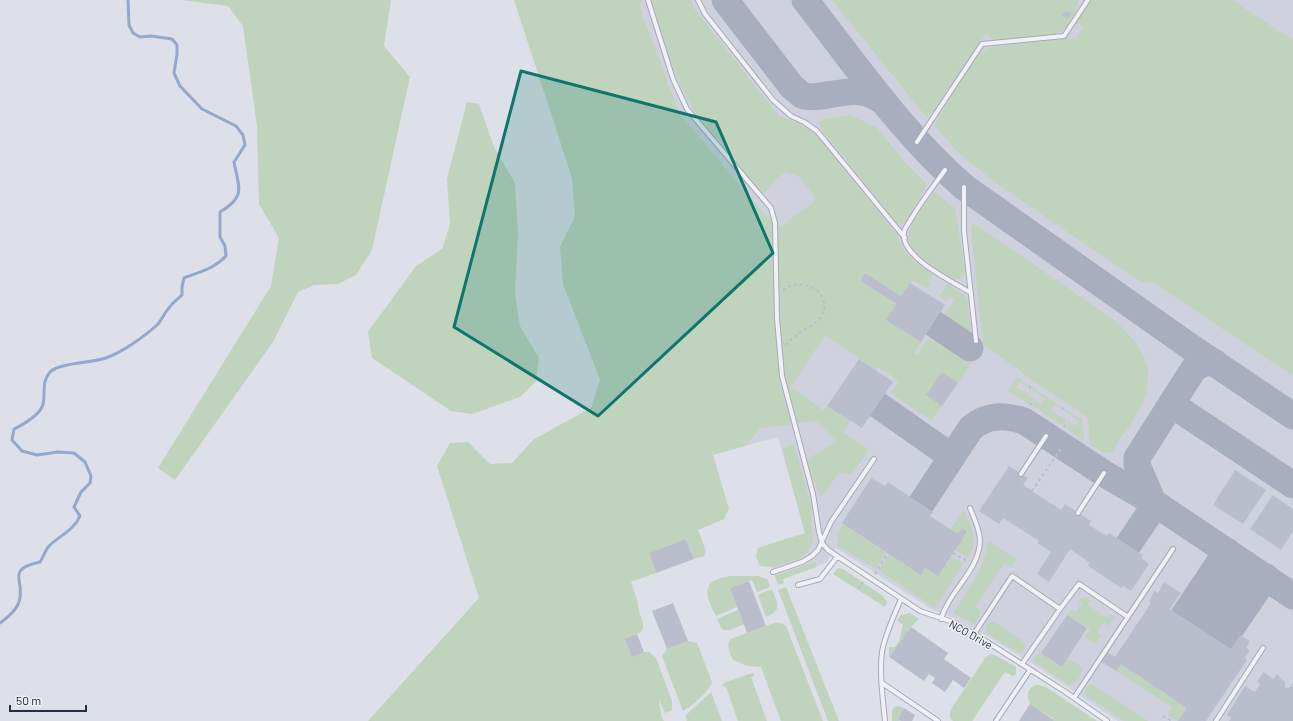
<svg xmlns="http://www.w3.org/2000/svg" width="1293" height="721" font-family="Barlow,sans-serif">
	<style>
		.built { fill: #cfd2de }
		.green { fill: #bfd3bd }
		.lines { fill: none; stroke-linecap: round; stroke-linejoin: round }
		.stream { stroke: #94a7cc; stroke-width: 3 }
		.taxiway { stroke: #a9aebe; stroke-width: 27 }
		.building { fill: #babecc }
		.lane-casing { stroke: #a6aab6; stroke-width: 6 }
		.path { stroke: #bbbec7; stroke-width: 2; stroke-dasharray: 3 3; stroke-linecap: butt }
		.lane { stroke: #f0f1f6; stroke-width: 4 }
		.marked { fill: #0f766e; fill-opacity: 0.2; stroke: #0f766e; stroke-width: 3; stroke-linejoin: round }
		.labels { text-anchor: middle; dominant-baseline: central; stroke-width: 3; stroke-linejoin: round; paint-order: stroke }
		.street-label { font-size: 11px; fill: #252b40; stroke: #eceff6 }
	</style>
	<rect width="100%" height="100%" fill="#dde0e8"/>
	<!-- built -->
	<path class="built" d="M637,0H1293V721H1118L1039,668L992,639L957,619L933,610L836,548L826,563L777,581L763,546L805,533L778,437L745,446L761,428L768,218L680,114Z"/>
	<!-- green -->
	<path class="green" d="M182,0H391L384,46L410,77L372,250L356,275L338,284L314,285L298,292L273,342L175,480L158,468L271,286L279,238L259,204L257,126L243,26L228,6Z
		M514,0H642L640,8L680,114L768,218L781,226L815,201L812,192L798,176L785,172L774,181L764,193L759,190L699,117C685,99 678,79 670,59C663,40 655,20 651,0H691L693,7L779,116C790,121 803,125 813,131L896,234C908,257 911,260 933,274L928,282L931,284L928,288L913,280L901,296L865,273L860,281L897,304L887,320L921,342L914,353L917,356L932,333L965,355L970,364L958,383L942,372L926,395L942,406L932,421L890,393L899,381L878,367L876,370L825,335L791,387L823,410L827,406L850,421L843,432L869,450L852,474L840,472L821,497L811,474L807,460L836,441L816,421L761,428L745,446L713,455L729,509L724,519L698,530L706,551L704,556L694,559L685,539L649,553L656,573L631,582L638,603V608L643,623V628L641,632L626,639L632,657L644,652H649L656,658L672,701V710L665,713L659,699L661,715L664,721H368L479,598L437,466L450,443L468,442L490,464L512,463L534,439L591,408L600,380L563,284L560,247L575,216L572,178Z
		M832,0H1078C1078,12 1070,26 1060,32C1046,39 1011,39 994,40L986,34L931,114L927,118Z
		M1091,0H1232L1293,40V376L1154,283L1141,282L997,184L958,152L935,126L937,120L974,60L983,50L996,46L1076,38L1084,27L1076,22Z
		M467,102L479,104L494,147L515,183L518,235L515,294L520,326L539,358L536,381L520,397L472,414L451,411L372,358L368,332L416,266L442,249L450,225L447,179Z
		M850,115L877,128L902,159L926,183V187L905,223C901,226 899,224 896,222L819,126V123L822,119Z
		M934,192L936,193L955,209L964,264C965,273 964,278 955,280C945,274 914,255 910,245C908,240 909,231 911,226C916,214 926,203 934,192Z
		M972,224L976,225L1116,321L1136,343L1142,353L1145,360L1148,370L1147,391L1139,411L1111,453L1103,452L1090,445L1088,419L1083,414L1021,373V371L983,345L971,230Z
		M947,284L963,294L967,299L971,332L969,336L943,318L954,300L950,297L947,301L939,296Z
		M1017,377L1029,385L1027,387L1020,382L1016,387L1033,398L1029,404L1008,391Z
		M1031,386L1062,407L1061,409L1054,405L1050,410L1066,420L1063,426L1031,405L1035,400L1041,404L1045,399L1030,389Z
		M1066,409L1082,420L1084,441L1066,428L1069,422L1075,426L1079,421L1064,411Z
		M794,444L812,508L811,525L813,539L809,551L799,559L772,567L760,566L756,556L758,548L805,533L782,448Z
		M964,510C971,527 979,540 968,558L955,550L967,532L962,528L958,534L951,529Z
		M843,524L886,552L876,569L837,545L838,532Z
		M988,541L1016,559L1011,567L1004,563L975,607L982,612L974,624L953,613C968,590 985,568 988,541Z
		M890,554L925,568L938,576L952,556L964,563L935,608L879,570Z
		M815,562L817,567L783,579L784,583L778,585L775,576Z
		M838,568L843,569L883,596L887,602L885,607L833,574Z
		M728,576H759L768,580L770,587L757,592L752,580L730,588L737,607L716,616C712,607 702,592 711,583C715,579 723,578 728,576Z
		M786,587L839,721H828L778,590Z
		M772,589C777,603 783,610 766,617L758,595Z
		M1081,598H1087L1091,601L1088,605L1106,617L1110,614L1115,616L1109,626L1104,622L1097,632L1101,636L1097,642L1094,643L1085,637L1090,629L1067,615L1071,609L1076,612L1082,604L1078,601Z
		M738,610L744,624L730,630H724L721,628L717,619Z
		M910,613L919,619L911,627L889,657V647H895L899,641L903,625L897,620L901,615Z
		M777,622L783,624L786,626L823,721H781L761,667L747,666L733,660C730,653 725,645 731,639Z
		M995,622L1025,643L1026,646L1022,652L1019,653L986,633V625L990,623Z
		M688,641L697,643L712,682C709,692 692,706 683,711L662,656L667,649Z
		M1041,653L1062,666L1067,658L1082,667C1082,677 1078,682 1069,685L1034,662C1035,657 1036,655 1041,653Z
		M991,654L995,655L1016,667V674L1013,676L1005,672L972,721H953L950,718V711L985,658Z
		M1121,664L1187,708L1178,721L1168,716L1172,707L1116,671Z
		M752,673L754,674V676L751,677L767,721H738L726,687L722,686L724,683Z
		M1091,684L1148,721H1124L1085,695V689Z
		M1035,685H1040L1046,687L1097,721H1053L1054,719L1030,704C1026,696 1027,690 1035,685Z
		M711,692L722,721H687L685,716Z
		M898,706L904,708L898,719L901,721H892V711L894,707Z"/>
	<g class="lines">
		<!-- stream -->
		<path class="stream" d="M0,623C7,618 16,611 19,602C26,580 4,570 40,562C44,556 45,550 50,545C61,535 74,530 80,516L74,507L81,492L90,483L91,476L85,462L74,453L58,452L37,455L22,451L12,440L14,429C24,424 37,417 42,407C47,396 40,383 50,372C59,363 92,363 106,358C121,353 145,336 157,325C162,320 164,313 169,308C172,303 178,299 182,295V287L184,278C199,272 214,269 226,256L225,246L220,237V212C246,197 239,188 234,162L245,145L243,135L236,126L202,109L180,86L174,73L177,54V45L172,39L151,36L140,37L133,33L129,25L128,0"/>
		<!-- taxiway -->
		<path class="taxiway" d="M725,0L792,87C795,89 799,93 802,95C816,101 844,89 861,92C870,93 877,97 884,102
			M805,0C855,64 902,133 964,187L1192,348L1293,416
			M933,323L970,348
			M1214,362C1204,363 1200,364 1193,370L1137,458V465L1153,502L1293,596
			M1171,404L1293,485
			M878,405L952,457
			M921,504L971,428C988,414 1005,415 1024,421L1108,476L1153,502
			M1128,545L1156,504
			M1183,617L1227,551
			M1202,630L1246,564
			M1221,643L1266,577"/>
	</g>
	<!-- building -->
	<path class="building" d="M1066,11L1071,14L1068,19L1062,15Z
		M865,273L901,296L910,283L945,305L921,342L886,320L897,304L860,281Z
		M859,359L893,382L862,428L827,406Z
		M942,372L958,383L942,406L926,395Z
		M1009,466L1028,478L1023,485L1061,510L1065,504L1091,521L1089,525L1107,536L1109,533L1143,555L1141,558L1149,564L1131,591L1123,586L1121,588L1088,566L1090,563L1070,549L1049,582L1037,574L1051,552L1037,543L1039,541L1003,518L999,524L979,511Z
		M1235,470L1266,490L1243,524L1213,505Z
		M871,478L885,486L888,482L933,512L930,516L958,534L962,528L967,532L938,576L925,568L921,575L842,523Z
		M1273,495L1293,509V531L1281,550L1250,529Z
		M685,539L694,559L656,573L649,553Z
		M749,581L766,626L747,633L730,588Z
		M1164,582L1181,593L1170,609L1231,649L1240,635L1250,641L1246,648L1250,650L1245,658L1247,660L1206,721H1178L1187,708L1121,664L1116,671L1101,661L1107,652L1115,657L1151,603L1149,602L1154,591L1158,593Z
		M673,603L688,641L667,649L652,611Z
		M1067,615L1087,628L1062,667L1041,653Z
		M911,627L948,653L944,659L971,678L964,688L953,680L945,692L932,683L935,678L929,674L924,681L889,657Z
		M637,634L644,652L632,657L625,639Z
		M1263,672L1273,679L1277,674L1285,682V687L1288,689L1290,686L1293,687V721H1229L1231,718L1227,715L1245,686L1255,692L1260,684L1257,682Z
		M1030,704L1054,720L1053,721H1019Z
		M904,708L915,715L912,721H901L898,719Z"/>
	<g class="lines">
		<!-- lane casing -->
		<g class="lane-casing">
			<path id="lane" d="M648,0L673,79L687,109L771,208L775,223L777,318L782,376L813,494L819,532L822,543L828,550L920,611L956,623L981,638L1067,693L1107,721
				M698,0L705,14L773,100L791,116L804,122L817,131L905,238
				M917,142L982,44L1064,36L1088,0
				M945,170C933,187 920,203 910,221C908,224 904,229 904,232C899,257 954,282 971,293
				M964,187V231L976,341
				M1021,474L1046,436
				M1078,513L1104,473
				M773,572L802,562L812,556L818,550L831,522L874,459
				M798,585L820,579L837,557
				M1060,609L1079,584L1128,617
				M941,619C949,591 979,571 980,541C980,530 974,518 970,508
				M974,634L1012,576L1060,609L1022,664
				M882,683L938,721
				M1074,698L1173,549
				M885,721C883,699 879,674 882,652C885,634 894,616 901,599
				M996,721L1030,670
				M1216,721L1263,648"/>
		</g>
		<!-- path -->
		<path class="path" d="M783,290C799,277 828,288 824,310C821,325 795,332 786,345
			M1029,388L1031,384
			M1030,405L1034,399
			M1062,410L1065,406
			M1064,427L1068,422
			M1032,491L1062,447
			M953,553L968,562
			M875,574L888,553
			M859,589L863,582
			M1292,684L1293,685
			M1163,716L1172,721"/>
		<!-- lane -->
		<use href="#lane" class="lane"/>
	</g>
	<!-- marked area -->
	<path class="marked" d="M521,71L716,122L773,253L598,416L454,327Z"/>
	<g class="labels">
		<!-- street labels -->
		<g class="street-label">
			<text transform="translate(971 634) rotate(29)">NCO Drive</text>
		</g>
	</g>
	<!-- scale -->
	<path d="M10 705v6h76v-6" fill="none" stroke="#252b40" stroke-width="2"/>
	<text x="16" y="705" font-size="12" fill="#252b40" stroke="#eceff6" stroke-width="3" paint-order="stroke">50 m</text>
</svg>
